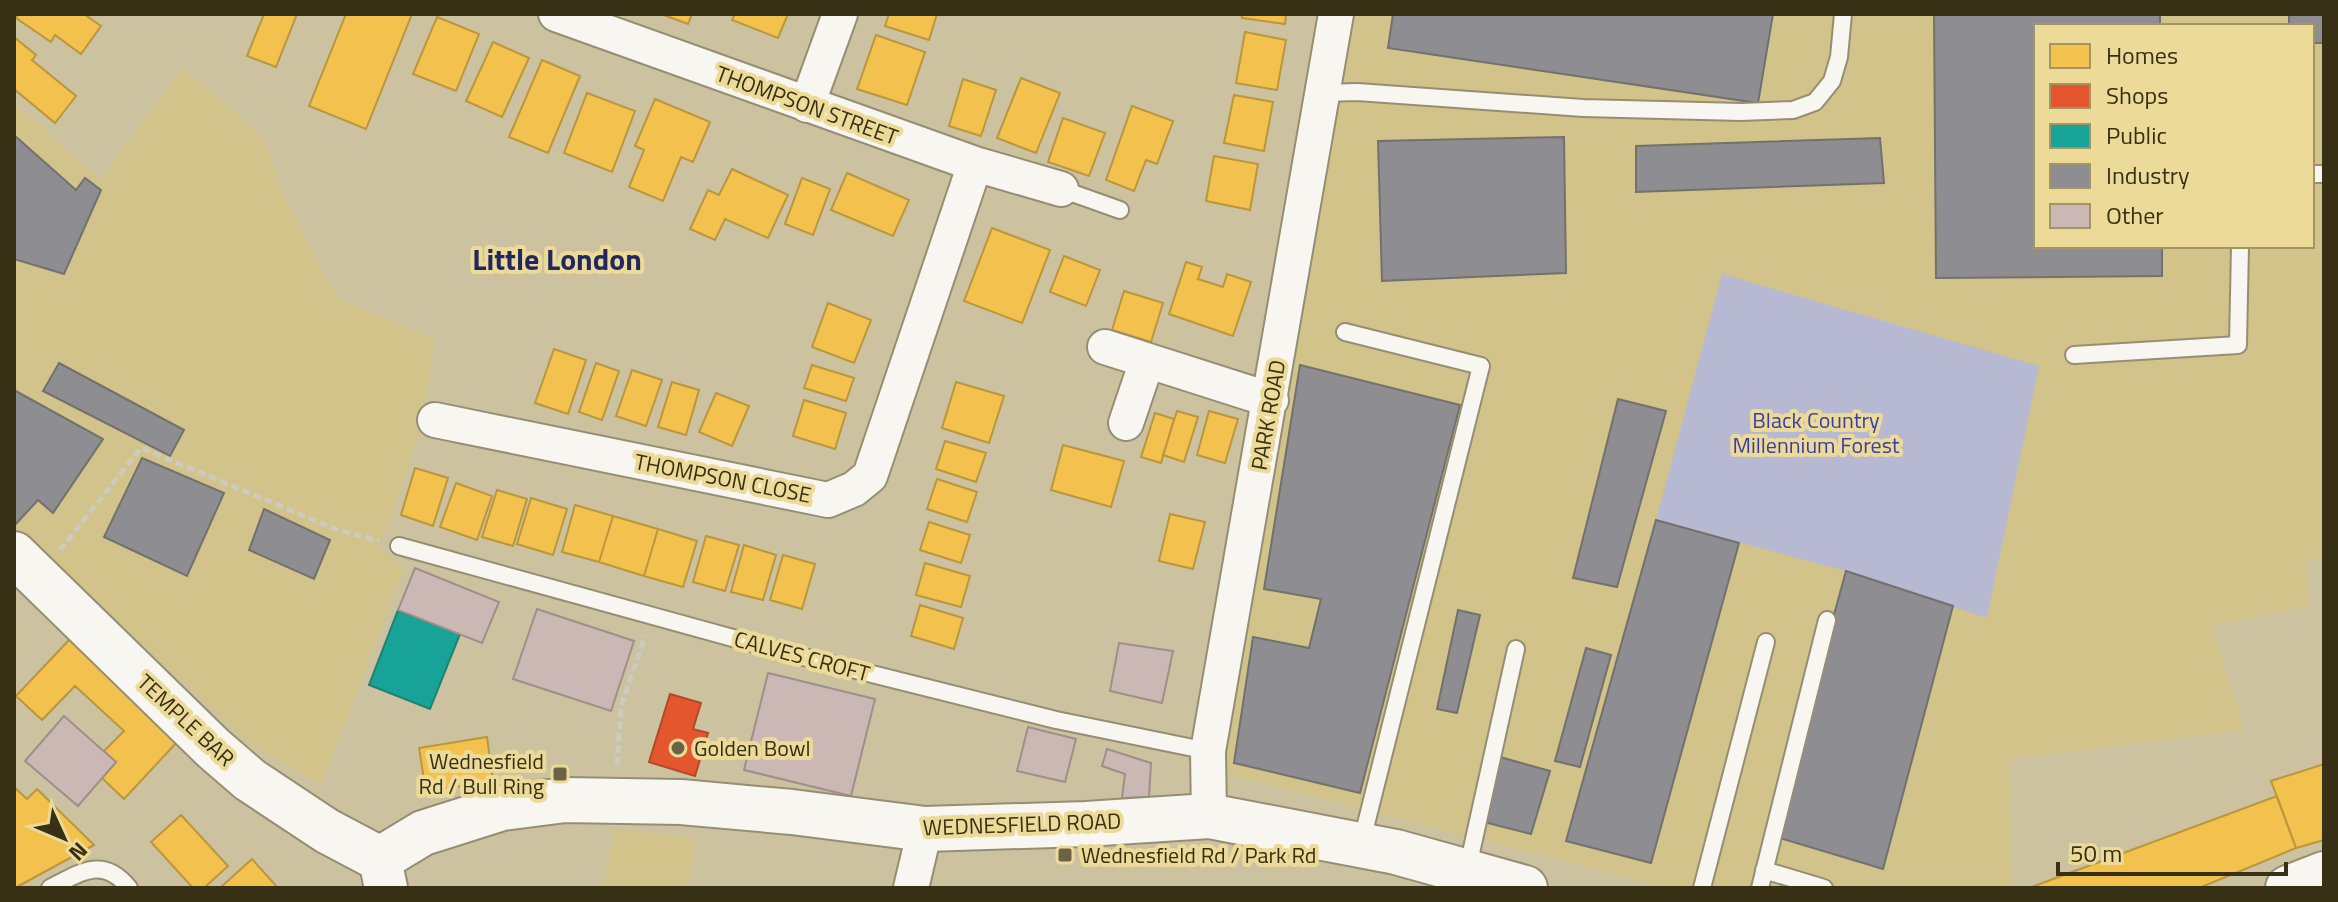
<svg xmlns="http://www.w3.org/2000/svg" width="2338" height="902" font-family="'Titillium Web',sans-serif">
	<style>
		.built { fill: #d2c38a; fill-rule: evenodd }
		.green { fill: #b6b9d1 }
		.homes { fill: #f2c14e; stroke: #ba963d; stroke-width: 2 }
		.shops { fill: #e4572e; stroke: #b04b26; stroke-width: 2 }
		.public { fill: #17a398; stroke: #218071; stroke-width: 2 }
		.industry { fill: #8d8d92; stroke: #73716c; stroke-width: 2 }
		.building { fill: #cbb7b4; stroke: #9e9088; stroke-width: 2 }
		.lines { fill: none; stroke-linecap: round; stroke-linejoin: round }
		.service-casing { stroke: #968e72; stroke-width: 20 }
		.minor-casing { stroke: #968e72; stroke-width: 38 }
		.tertiary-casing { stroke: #968e72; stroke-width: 46 }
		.secondary-casing { stroke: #968e72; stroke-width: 48 }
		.path { stroke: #cdcabe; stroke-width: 5; stroke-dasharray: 8 4; stroke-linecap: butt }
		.service { stroke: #f7f6f1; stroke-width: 16 }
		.minor { stroke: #f7f6f1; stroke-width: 34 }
		.tertiary { stroke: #f7f6f1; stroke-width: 42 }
		.secondary { stroke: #f7f6f1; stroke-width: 44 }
		.poi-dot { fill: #6b6345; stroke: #ecda98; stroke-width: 3 }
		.labels { text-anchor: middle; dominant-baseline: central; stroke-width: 8; stroke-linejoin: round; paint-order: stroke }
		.street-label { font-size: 22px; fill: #373015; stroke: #ecda98 }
		.park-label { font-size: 22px; fill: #3a3fa6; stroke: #ecda98 }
		.poi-label { font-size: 22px; fill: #373015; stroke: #ecda98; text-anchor: start }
		.district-label { font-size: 30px; font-weight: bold; fill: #222760; stroke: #ecda98 }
	</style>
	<rect width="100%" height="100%" fill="#ccc29f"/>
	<!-- built -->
	<path class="built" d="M1355,14H2324V558L2306,559L2309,606L2212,626L2245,730L2010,759L2011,888H1669L1223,773ZM2036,26H2312V246H2036Z
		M182,67L264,138L284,196L337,298L435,339L421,425L389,523L378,548L404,568L321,785L249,743L14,524V103L101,180Z
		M615,829L695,838L689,888H603Z"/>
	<!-- green -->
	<path class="green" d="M1722,274L2039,366L1987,618L1846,571L1656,520Z"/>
	<!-- homes -->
	<path class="homes" d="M19,14H84L101,26L81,54L55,35L51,42L16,18Z
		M264,14H297L276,67L247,56Z
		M346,14H412L366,129L309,106Z
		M661,14H692L688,24Z
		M735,14H788L778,38L732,20Z
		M889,14H937L929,40L885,26Z
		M1242,14H1286L1285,24L1242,18Z
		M437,17L479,34L456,91L413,74Z
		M1245,32L1286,40L1277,90L1236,83Z
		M876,35L925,52L907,105L857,89Z
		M14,37L36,55L32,60L76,96L55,123L14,89Z
		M493,42L529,58L502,117L466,101Z
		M542,60L580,76L548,153L509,137Z
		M1021,78L1060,93L1036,153L997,138Z
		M963,79L996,90L981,136L949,126Z
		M587,93L635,111L612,172L564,153Z
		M1234,95L1273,102L1264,151L1224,143Z
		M655,99L710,122L693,162L681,157L663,201L629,187L644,150L635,146Z
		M1132,106L1173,121L1157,164L1146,160L1134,191L1106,180Z
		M1063,118L1105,133L1089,176L1048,162Z
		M1214,156L1258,164L1250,210L1206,201Z
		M732,169L788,195L768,238L725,219L715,240L690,229L708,190L719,195Z
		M847,173L909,200L893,236L831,210Z
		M802,178L830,189L813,235L785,224Z
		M992,228L1050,250L1022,323L964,301Z
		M1064,256L1100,270L1086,306L1050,292Z
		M1186,262L1202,267L1198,279L1223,287L1227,274L1251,282L1233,336L1169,314Z
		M1124,291L1163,303L1151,342L1112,330Z
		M828,303L871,320L854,363L812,347Z
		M554,349L586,360L568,414L535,403Z
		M596,363L619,371L602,420L579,412Z
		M812,365L854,378L846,401L804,388Z
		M632,370L662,380L646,426L616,416Z
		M672,382L699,390L686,435L658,427Z
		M956,382L1004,396L989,443L942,428Z
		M716,393L749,406L732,446L699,432Z
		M804,400L846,413L835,449L793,436Z
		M1177,411L1198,417L1184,462L1163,455Z
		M1209,411L1238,419L1225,463L1197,455Z
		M1155,413L1174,419L1161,463L1141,457Z
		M945,441L986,453L976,482L936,469Z
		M1063,445L1124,461L1111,507L1051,490Z
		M415,468L448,478L433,526L401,515Z
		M937,479L977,492L967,522L927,509Z
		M456,483L492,496L477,540L440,527Z
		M497,490L527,499L513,546L482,537Z
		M531,498L567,509L553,555L517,544Z
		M575,505L613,516L599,562L562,552Z
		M1170,514L1205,522L1193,569L1159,561Z
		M613,516L658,529L644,576L599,562Z
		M929,522L970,535L961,563L920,550Z
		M658,529L697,541L683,587L644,576Z
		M706,536L739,545L725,591L693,582Z
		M744,545L776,555L763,600L731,592Z
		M783,555L815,564L802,609L770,600Z
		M925,563L970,576L961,607L916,595Z
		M920,605L963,618L954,649L911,636Z
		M70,639L178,741L124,799L102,778L116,762L104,751L124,731L75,686L42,720L16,696Z
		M487,737L493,781L426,792L419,748Z
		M2324,764V840L2296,848L2271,781Z
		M14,787L27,799L37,789L94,845L15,888Z
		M2277,796L2296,848L2199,888H2029Z
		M181,815L228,866L204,888H193L151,842Z
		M252,859L278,888H222L221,887Z"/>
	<!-- shops -->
	<path class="shops" d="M670,694L701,703L693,729L708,733L695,776L649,762Z"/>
	<!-- public -->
	<path class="public" d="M398,610L460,634L430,709L369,685Z"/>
	<!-- industry -->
	<path class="industry" d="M1393,14H1773L1758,103L1388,48Z
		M1934,14H2160V26H2036V246H2162V276L1936,278Z
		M2289,14H2324V43H2312V26H2289Z
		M14,135L76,190L85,178L101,190L64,274L14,259Z
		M1564,137L1566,273L1382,281L1378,141Z
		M1880,138L1884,183L1636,192V146Z
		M59,363L184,430L170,456L43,391Z
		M1300,365L1460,405L1360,793L1234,763L1253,637L1309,648L1321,599L1264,589Z
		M14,390L103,439L53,513L38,500L15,525Z
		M1618,399L1666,411L1617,587L1573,578Z
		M142,458L224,493L187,576L104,537Z
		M264,509L330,540L314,579L249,550Z
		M1656,520L1739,543L1651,863L1566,841Z
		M1846,571L1953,606L1883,869L1773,836Z
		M1458,610L1480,615L1457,713L1437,709Z
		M1586,648L1611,655L1580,767L1555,761Z
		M1500,757L1550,771L1531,834L1484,822Z"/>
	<!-- building -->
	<path class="building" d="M415,568L499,602L482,643L398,610Z
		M537,609L634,641L611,711L513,679Z
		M1119,643L1173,651L1162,703L1110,691Z
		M768,673L875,699L851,796L744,770Z
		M64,716L116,762L78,806L25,761Z
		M1028,727L1076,739L1065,782L1017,771Z
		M1107,749L1151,763L1149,797L1122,798L1125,774L1102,766Z"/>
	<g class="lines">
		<!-- service casing -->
		<g class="service-casing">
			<path id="service" d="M1323,93L1357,92L1583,108L1741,112L1793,110L1815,102L1832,81L1839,57L1843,14
				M2312,174H2324
				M1061,189L1120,210
				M1345,332L1481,366L1361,844
				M2074,355L2238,345L2240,246
				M399,546L780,651L1056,720L1208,751
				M1764,870L1824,888
				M1467,871L1516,649
				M50,888C80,873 103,855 129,888
				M1702,888L1766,642
				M1760,888L1827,620"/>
		</g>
		<!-- minor casing -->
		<g class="minor-casing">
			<path id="minor" d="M556,14L975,164L1061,189
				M807,105L840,14
				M1105,347L1271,400
				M435,420L828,500L854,489L870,476L975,164
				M1126,423L1147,361
				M1209,816L1208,751L1336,14
				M911,888L925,829"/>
		</g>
		<!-- tertiary casing -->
		<g class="tertiary-casing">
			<path id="tertiary" d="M380,859L386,888"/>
		</g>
		<!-- secondary casing -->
		<g class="secondary-casing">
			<path id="secondary" d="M14,554L213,748L250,780L327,831L380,859L423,833L502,808L565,800L681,802L792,812L925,829L1086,824L1209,816L1396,852L1525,888
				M2288,888L2324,874"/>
		</g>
		<!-- path -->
		<path class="path" d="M60,550L141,448L338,530L379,541
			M617,765L621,707L645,636"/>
		<!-- service -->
		<use href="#service" class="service"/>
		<!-- minor -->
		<use href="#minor" class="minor"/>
		<!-- tertiary -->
		<use href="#tertiary" class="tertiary"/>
		<!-- secondary -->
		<use href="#secondary" class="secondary"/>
	</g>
	<!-- markers -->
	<g class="poi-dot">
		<circle cx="678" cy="748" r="8"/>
		<rect x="552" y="766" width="16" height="16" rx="4"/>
		<rect x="1057" y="847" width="16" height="16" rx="4"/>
	</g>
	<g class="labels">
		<!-- street labels -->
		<g class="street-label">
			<text transform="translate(807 105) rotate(20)">THOMPSON STREET</text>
			<text transform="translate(1268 415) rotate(-80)">PARK ROAD</text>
			<text transform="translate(723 478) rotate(11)">THOMPSON CLOSE</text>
			<text transform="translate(802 656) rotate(15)">CALVES CROFT</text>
			<text transform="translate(186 720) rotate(43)">TEMPLE BAR</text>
			<text transform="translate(1022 824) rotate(-2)">WEDNESFIELD ROAD</text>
		</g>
		<!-- park labels -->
		<g class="park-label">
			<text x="1816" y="420">Black Country<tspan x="1816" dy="25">Millennium Forest</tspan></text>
		</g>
		<!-- poi labels -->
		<g class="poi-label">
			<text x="694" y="748">Golden Bowl</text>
			<text x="544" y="761" text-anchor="end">Wednesfield<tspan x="544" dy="25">Rd / Bull Ring</tspan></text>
			<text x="1081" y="855">Wednesfield Rd / Park Rd</text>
		</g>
		<!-- district labels -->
		<g class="district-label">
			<text x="557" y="259">Little London</text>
		</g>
	</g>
	<!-- border -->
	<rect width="2338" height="902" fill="none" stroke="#373015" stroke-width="32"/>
	<!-- legend -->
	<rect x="2034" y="24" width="280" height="224" fill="#ecda98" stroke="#a49664" stroke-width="2"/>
	<rect x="2050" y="44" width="40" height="24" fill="#f2c14e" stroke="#a49664" stroke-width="2"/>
	<text x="2106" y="64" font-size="24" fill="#373015">Homes</text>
	<rect x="2050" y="84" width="40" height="24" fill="#e4572e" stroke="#a49664" stroke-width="2"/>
	<text x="2106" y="104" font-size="24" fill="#373015">Shops</text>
	<rect x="2050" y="124" width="40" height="24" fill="#17a398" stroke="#a49664" stroke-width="2"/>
	<text x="2106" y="144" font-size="24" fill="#373015">Public</text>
	<rect x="2050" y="164" width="40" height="24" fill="#8d8d92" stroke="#a49664" stroke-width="2"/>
	<text x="2106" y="184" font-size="24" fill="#373015">Industry</text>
	<rect x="2050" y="204" width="40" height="24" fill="#cbb7b4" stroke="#a49664" stroke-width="2"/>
	<text x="2106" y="224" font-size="24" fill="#373015">Other</text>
	<!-- north arrow -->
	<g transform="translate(64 838) rotate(134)" stroke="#ecda98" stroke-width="6" paint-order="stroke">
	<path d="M0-6L14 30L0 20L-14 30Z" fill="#373015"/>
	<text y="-12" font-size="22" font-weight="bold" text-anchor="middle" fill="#373015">N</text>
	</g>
	<!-- scale -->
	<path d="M2058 862v12h228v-12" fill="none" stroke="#373015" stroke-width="4"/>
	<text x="2070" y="862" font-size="24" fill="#373015" stroke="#ecda98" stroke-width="6" paint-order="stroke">50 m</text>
</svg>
